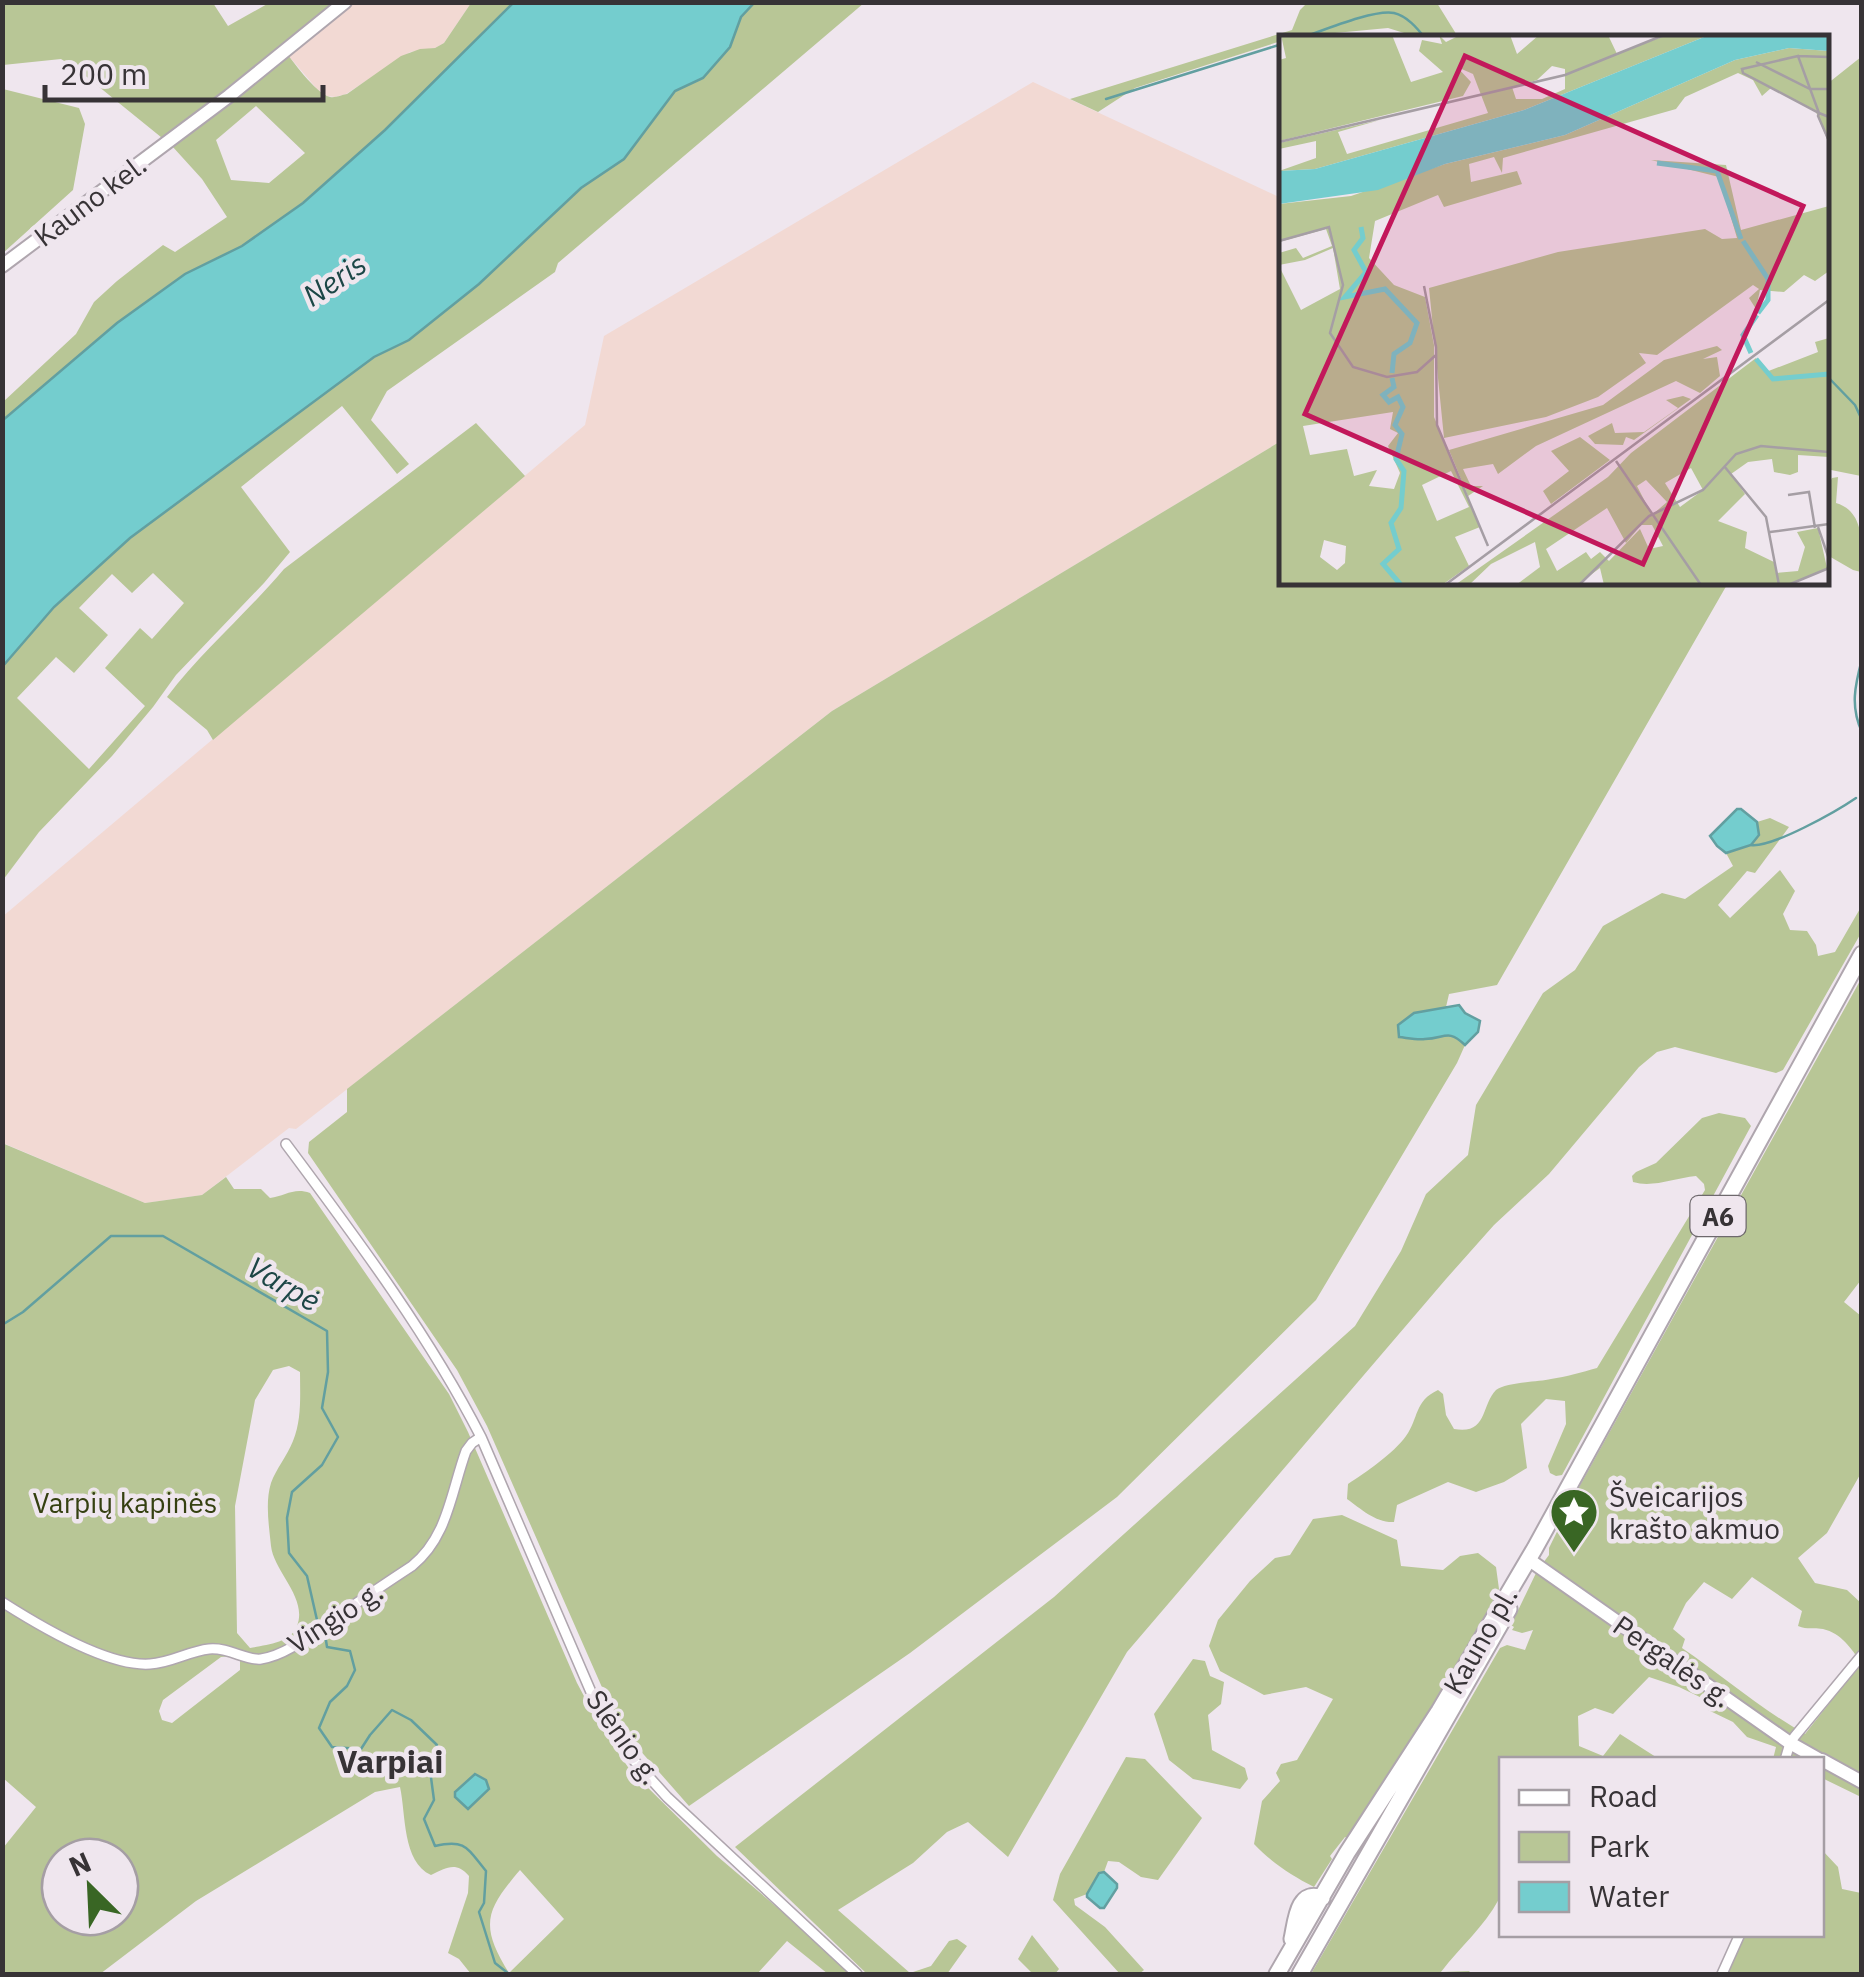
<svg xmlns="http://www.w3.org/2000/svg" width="1864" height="1977" font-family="'IBM Plex Sans',sans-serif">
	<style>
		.industrial { fill: #f2d9d3 }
		.green { fill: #b8c696; fill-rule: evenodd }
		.water { fill: #74cdce; stroke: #629fa0; stroke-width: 2.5 }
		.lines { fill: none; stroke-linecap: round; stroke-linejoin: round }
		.stream { stroke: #629fa0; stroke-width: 2.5 }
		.minor-casing { stroke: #afa6ae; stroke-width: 12 }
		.secondary-casing { stroke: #afa6ae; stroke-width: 16 }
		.trunk-casing { stroke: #afa6ae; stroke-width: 19 }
		.minor { stroke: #fff; stroke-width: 9 }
		.secondary { stroke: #fff; stroke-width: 12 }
		.trunk { stroke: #fff; stroke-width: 15 }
		.labels { text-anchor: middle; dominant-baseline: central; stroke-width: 9; stroke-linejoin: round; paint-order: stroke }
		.shield { fill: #efe6ee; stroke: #6e696d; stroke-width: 2.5 }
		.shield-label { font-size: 25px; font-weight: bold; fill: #373336 }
		.street-label { font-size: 28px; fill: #373336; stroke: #efe6ee }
		.poi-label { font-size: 28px; fill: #373336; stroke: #efe6ee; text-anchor: start }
		.park-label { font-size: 28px; fill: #354011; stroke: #efe6ee }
		.water-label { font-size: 30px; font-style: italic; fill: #1c4646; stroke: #efe6ee }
		.quarter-label { font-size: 32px; font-weight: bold; fill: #373336; stroke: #efe6ee }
		.inset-river { fill: none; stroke: #74cdce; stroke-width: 5 }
		.inset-road { fill: none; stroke: #a59ea4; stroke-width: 2.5 }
		.view { fill: #c2185b; fill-opacity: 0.15; stroke: #c2185b; stroke-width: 5 }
		.inset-edge { fill: none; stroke: #373336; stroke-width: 5 }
	</style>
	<rect width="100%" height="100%" fill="#efe6ee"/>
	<!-- industrial -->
	<path class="industrial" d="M336,3H471L444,43L435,48L410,52L346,94L335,97L327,96L317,89L281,47Z
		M1033,82L1281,198V441L832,711L296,1129L289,1128L202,1195L145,1203L3,1143L2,917L585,425L604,336Z"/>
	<!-- green -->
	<path class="green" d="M2,3H213L228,26L269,3H336L282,47C292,60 315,93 330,97C336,98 341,95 347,94L401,56L420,49L435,48L444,43L471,3H513L385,130L302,203L242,246L185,274L117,323L3,420V402L76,334L94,302L117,281L163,245L175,252L227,217L202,179L172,146L77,69L61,59L3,65ZM256,106L305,153L269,183L231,180L216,140Z
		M754,3H864L558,263L555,272L387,391L371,420L409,464L397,474L342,406L241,487L290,552L264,583L176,675L153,707L112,756L39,832L3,880V666L54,607L130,538L374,357L409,340L479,284L581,188L624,159L675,91L703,78L730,47L741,17ZM153,573L184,603L152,639L140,628L105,668L145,706L89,769L17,698L56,657L74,673L108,635L79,608L112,574L132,593Z
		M1307,3H1437L1458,37H1417L1388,28L1282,38L1281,41L1135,88L1098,112L1070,99L1292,30L1300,10Z
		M1861,57V476L1826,469L1827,84Z
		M3,89L79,108L85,124L73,190L3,253Z
		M476,423L525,476L213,740L207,730L167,697C202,651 247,613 284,569Z
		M1281,441L1282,582L1728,583L1497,985L1449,994L1446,1007L1414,1013L1400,1037C1408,1038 1417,1040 1426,1039C1445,1038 1448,1028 1465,1045L1457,1063L1316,1300L1117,1497L910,1653L689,1806L630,1739L612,1710L487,1426L457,1370L308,1153L309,1142L347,1112V1089L832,711Z
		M1838,477L1836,503C1864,511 1863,544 1861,572L1853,570L1827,555V487L1832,478Z
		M1770,818L1789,827L1755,873L1747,871L1718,905L1730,918L1780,870L1795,891L1783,914L1790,930L1807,931L1816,945L1818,956L1835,952L1861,907V933L1783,1070L1776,1073L1675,1047L1657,1052L1639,1067L1549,1174L1494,1225L1446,1279L1127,1652L1008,1857L968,1822L947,1832L913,1863L838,1910L910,1973L931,1966L949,1941L957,1939L967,1946L947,1974H867L735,1847L1054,1597L1355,1326L1401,1251L1426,1194L1468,1155L1476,1105L1543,993L1575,970L1603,926L1662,893L1685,899L1733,866L1726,853L1751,845L1759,835L1757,822Z
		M1861,979V1280L1844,1302L1861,1316V1473L1827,1533L1798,1558L1815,1583L1847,1590L1861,1603V1663C1852,1649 1841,1633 1823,1629C1813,1627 1808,1630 1798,1626L1802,1611L1752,1577L1732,1599L1704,1582L1686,1603L1673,1629L1685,1639L1682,1648C1723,1676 1761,1709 1805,1734L1861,1663V1797L1822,1778V1760L1773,1759L1776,1747L1747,1737L1733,1722L1708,1710L1704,1699L1679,1687L1649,1677L1613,1714L1595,1708L1578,1716L1579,1746L1603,1756L1620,1734L1659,1759L1502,1760C1501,1783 1506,1885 1499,1899C1484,1927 1460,1947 1441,1972L1469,1971L1472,1974H1311L1500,1648L1507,1645L1525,1650L1533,1630L1522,1633L1512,1630L1514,1627L1511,1625L1537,1571L1549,1555V1548L1578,1489Z
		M1719,1113L1745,1118L1751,1126L1562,1475L1556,1476L1550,1473L1548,1466L1566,1424L1565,1401L1546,1399L1521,1424L1527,1468L1504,1482L1476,1492L1448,1482L1397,1505L1394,1522C1376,1523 1361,1509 1347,1499L1348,1484C1365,1473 1394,1453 1406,1436C1419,1418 1414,1401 1438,1390L1443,1394L1446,1415L1454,1429C1488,1435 1481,1405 1496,1390C1506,1382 1538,1382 1551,1379C1566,1377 1582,1372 1597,1368L1705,1190L1704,1184L1696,1176C1674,1178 1653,1188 1633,1182L1632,1176L1636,1172L1656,1163L1702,1118Z
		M2,1143L145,1203L202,1195L226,1177L234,1189H261L270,1198C285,1196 294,1187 310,1193L449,1394L468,1432L577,1683L601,1728L630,1770L717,1856L799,1926L850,1974H828L787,1941L757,1974H471L459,1959L448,1953L468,1893L469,1876C456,1861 446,1868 431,1875C402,1862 406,1814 400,1787L375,1792L196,1901L100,1974H3V1848L36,1807L3,1778ZM289,1366L300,1372C300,1395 302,1419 293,1441C287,1456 276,1469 271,1483C265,1502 269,1526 271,1546C274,1572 308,1598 297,1626C291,1643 265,1645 250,1648L237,1633L235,1506L255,1400L273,1370ZM231,1656L240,1661V1670L172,1723L162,1720L159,1711L163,1700L221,1657ZM60,1857H120V1917H60ZM520,1870L564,1919L509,1973C479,1925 486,1910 520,1870Z
		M1342,1515L1397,1540L1401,1566L1443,1570L1460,1556L1478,1553L1496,1567L1499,1589L1464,1657L1348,1838L1345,1837L1330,1856L1332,1859L1314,1887C1291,1875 1272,1863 1254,1844L1262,1801L1280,1781L1276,1773L1281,1764L1297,1760L1333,1699L1306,1687L1264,1695L1220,1671L1209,1646L1218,1620L1250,1581L1275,1558L1290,1555L1313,1519Z
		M1193,1659L1205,1661L1210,1676L1224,1682L1221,1704L1208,1715L1212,1750L1245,1768L1248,1779L1240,1789L1193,1779L1169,1760L1154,1714Z
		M1126,1757L1145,1759L1202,1818L1158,1880L1141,1877L1119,1862L1108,1861L1104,1872L1099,1874L1087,1894L1074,1899L1075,1905L1105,1927L1144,1970L1139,1974H1120L1053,1900L1060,1874Z
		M1822,1850L1838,1867L1842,1889L1861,1893V1974H1726L1745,1935L1822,1934Z
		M1032,1935L1059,1969L1055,1974H1033L1018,1959Z"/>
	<!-- water -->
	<path class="water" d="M513,3H754L741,17L730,47L703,78L675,91L624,159L581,188L479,284L409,340L374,357L130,538L54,607L3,666V420L117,323L185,274L242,246L303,203L385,130Z
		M1737,809H1741L1757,822L1759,835L1751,845L1726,853L1717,846L1710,836Z
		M1459,1005L1465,1013L1480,1021L1478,1032L1465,1045C1447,1028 1445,1039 1425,1039C1417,1040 1408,1038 1399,1037L1398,1025L1414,1013Z
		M475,1774L486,1780L489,1789L468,1809L455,1797V1792Z
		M1104,1872L1117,1884V1888L1104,1908H1100L1087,1897V1894L1099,1873Z"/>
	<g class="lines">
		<!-- stream -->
		<path class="stream" d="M1301,38C1322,31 1374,9 1394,13C1407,16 1417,28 1425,38
			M1106,99L1282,44
			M1826,375L1855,405L1862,420
			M1862,659C1855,685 1850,707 1862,732
			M1751,845C1772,848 1837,811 1856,798
			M2,1325L23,1312L111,1236H163L327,1331L328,1372L322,1408L338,1437L322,1465L292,1492L287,1518L289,1553L307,1576L317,1620
			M325,1634L327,1647L350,1651L355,1670L347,1686L330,1702L319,1728L332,1747L361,1749L370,1735L392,1710L411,1720L437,1745L430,1770L434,1800L424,1819L435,1846C466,1839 467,1848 486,1871L484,1903L479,1912L495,1963L509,1974"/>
		<!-- minor casing -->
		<g class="minor-casing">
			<path id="minor" d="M286,1144C356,1238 427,1332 481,1437L594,1699L630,1756L667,1797L857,1974
				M2,1602C38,1625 108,1667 150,1664C171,1663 189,1651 209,1649C229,1647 246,1661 261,1659C288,1655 314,1632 335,1618C361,1600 386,1583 412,1566C448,1537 451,1492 466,1451L472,1443L481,1437
				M1785,1760L1790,1743L1795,1736L1862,1655
				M1722,1974L1740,1934"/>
		</g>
		<!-- secondary casing -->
		<g class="secondary-casing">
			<path id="secondary" d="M2,266L229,96L345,2
				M1528,1559L1790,1743L1820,1760
				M1822,1760L1862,1782"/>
		</g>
		<!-- trunk casing -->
		<g class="trunk-casing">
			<path id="trunk" d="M1292,1939C1296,1921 1297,1889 1322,1898
				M1277,1974L1347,1853L1439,1711L1535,1548L1862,954
				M1300,1974L1509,1609"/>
		</g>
		<!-- minor -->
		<use href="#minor" class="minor"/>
		<!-- secondary -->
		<use href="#secondary" class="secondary"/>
		<!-- trunk -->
		<use href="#trunk" class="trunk"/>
	</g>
	<!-- icons -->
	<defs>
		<g id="sight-pin" transform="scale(2.5)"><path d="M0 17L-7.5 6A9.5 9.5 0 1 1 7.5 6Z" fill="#396624" stroke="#efe6ee"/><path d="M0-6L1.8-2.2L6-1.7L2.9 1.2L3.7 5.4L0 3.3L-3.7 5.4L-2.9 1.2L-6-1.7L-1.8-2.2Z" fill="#fff"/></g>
	</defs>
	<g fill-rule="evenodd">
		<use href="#sight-pin" x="1574" y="1512"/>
	</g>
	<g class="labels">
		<!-- shield labels -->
		<rect class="shield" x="1690.5" y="1196" width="55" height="40" rx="8"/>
		<g class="shield-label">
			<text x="1718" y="1216">A6</text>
		</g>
		<!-- street labels -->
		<g class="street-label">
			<text transform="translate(90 200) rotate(-37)">Kauno kel.</text>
			<text transform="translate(335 1617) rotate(-33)">Vingio g.</text>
			<text transform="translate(1480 1640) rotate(-60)">Kauno pl.</text>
			<text transform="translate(1673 1661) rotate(35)">Pergalės g.</text>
			<text transform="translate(624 1737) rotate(55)">Slėnio g.</text>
		</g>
		<!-- poi labels -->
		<g class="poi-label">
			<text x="1609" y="1496">Šveicarijos<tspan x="1609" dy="32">krašto akmuo</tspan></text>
		</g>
		<!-- park labels -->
		<g class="park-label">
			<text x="125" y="1502">Varpių kapinės</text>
		</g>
		<!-- water labels -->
		<g class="water-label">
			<text transform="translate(334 279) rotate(-34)">Neris</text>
			<text transform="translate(284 1283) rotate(30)">Varpė</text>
		</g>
		<!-- quarter labels -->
		<g class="quarter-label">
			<text x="390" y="1761">Varpiai</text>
		</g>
	</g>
	<!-- overview -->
	<g transform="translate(1279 35)">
		<rect width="550" height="550" fill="#efe6ee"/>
		<path d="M2,0H113L132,47L164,37L140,16L143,5L163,9L160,0L167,7L181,0H231L238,19L260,0H329L338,19L388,0H430L245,75L36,134L0,136L37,123V106L0,114V108L101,85L59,97L68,119L209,78L194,39L178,32L192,47L184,61L0,106V25L7,23ZM273,31L286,34V54L263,64H237L233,52L258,45ZM510,13L550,16V109L537,77L492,53L483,61L474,45L459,38L406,62L397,74L224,123L223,138L215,122L190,129L192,147L238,136L243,149L165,172L159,160L96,186L90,223L115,250L146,262L155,310V382L201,492L176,502L190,531L163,550H0V231L22,275L61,254L54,213L26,225L0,230V218L17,213L24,223L53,211L47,194L0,207V169L72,161L166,129L286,100L456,25ZM114,377L111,394L119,398L109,411L121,438L115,454L90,451L98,435L75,441L68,414L31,420L24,391ZM172,436L190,472L158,486L143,450ZM45,505L67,511L66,528L58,535L41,522ZM372,125L447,130L462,195L550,171V236L536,246L525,240L505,257L481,255L477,274L470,263L480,254L474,250L378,320L360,318L367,328L319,362L267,382L165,403L150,253L279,217L426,194L443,204L458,203L440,142ZM550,303V422L519,420V437L511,440L495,437L493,424L469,427L452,439L466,459L439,486L468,497L466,513L495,527L497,538L519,536L526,512L518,497L539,493L548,533L510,550H325L321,533L298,550H237L261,532L256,507L212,529L190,550H176L329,442L352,418L477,323L487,337L539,317L536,307ZM412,433L424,455L401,472L386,448ZM367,445L388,467L373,480L358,451ZM328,473L347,508L362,490H373L384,511L370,514L361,494L330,526L321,517L312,524L307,517L278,536L267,514ZM438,311L443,315L424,324L438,322L441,341L421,358L397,346L257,411L219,439L214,429L184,434L192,451H204L189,461L170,415L324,370L385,325ZM404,361L412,364L355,405L347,402L344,410L316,409L309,401L333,388L336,398L365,397L399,373L387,365ZM301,402L331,425L272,469L264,456L290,436L272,416Z" fill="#b8c696" fill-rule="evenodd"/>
		<path d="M430,0H550V16L510,13L456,25L286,100L166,129L99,155L0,169V136L36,134L245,75Z" fill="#74cdce"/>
		<path class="inset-river" d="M378,128L438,136L462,204M82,192L84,203L75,215L87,237L66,262L106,254L138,288L131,308L115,319L113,338M464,206L489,244V265L479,278M472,318L464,300L478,280M477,324L494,344L550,339M113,343L115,352L104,360L110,367L119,362L124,372L116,390L123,399L117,424L125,436L122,473L112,488L120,514L104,529L122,550"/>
		<path class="inset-road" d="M519,21L550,22M477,27L531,54H550M550,82L540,78L464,38L463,34L519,21L540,78L539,81L550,106M0,107L286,40L385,0M0,206L50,192L64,250L51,298L74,332L108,342L138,337L157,320M145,251L157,312L158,390L209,511M337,426L422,550M445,431L487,482L500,550M509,460L530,457L536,493M539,492L550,524M491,497L550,489M166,550L550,265M300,550L370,481L424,455L457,419L482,411L550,417M509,550L550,533"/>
		<path class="view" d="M186,21L524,171L364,529L26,379Z"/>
		<rect width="550" height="550" class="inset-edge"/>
	</g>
	<!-- border -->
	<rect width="1864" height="1977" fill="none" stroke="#373336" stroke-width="10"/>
	<!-- legend -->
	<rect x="1499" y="1757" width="325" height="180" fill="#efe6ee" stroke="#a59ea4" stroke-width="2.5"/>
	<rect x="1519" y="1790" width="50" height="15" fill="#ffffff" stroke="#a59ea4" stroke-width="2.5"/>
	<text x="1589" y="1807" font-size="30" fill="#373336">Road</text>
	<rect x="1519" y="1832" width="50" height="30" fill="#b8c696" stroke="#a59ea4" stroke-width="2.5"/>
	<text x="1589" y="1857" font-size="30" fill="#373336">Park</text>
	<rect x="1519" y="1882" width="50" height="30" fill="#74cdce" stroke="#a59ea4" stroke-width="2.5"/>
	<text x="1589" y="1907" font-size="30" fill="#373336">Water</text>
	<!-- north arrow -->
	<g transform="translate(90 1887) rotate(336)"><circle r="48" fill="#efe6ee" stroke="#a59ea4" stroke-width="2.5"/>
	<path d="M0-8L18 38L0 25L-18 38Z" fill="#396624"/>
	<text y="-15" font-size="28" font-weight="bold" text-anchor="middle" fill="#373336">N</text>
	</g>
	<!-- scale -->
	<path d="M45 85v15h278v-15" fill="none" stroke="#373336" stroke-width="5"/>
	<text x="60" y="85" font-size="30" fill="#373336" stroke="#efe6ee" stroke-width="8" paint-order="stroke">200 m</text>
</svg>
